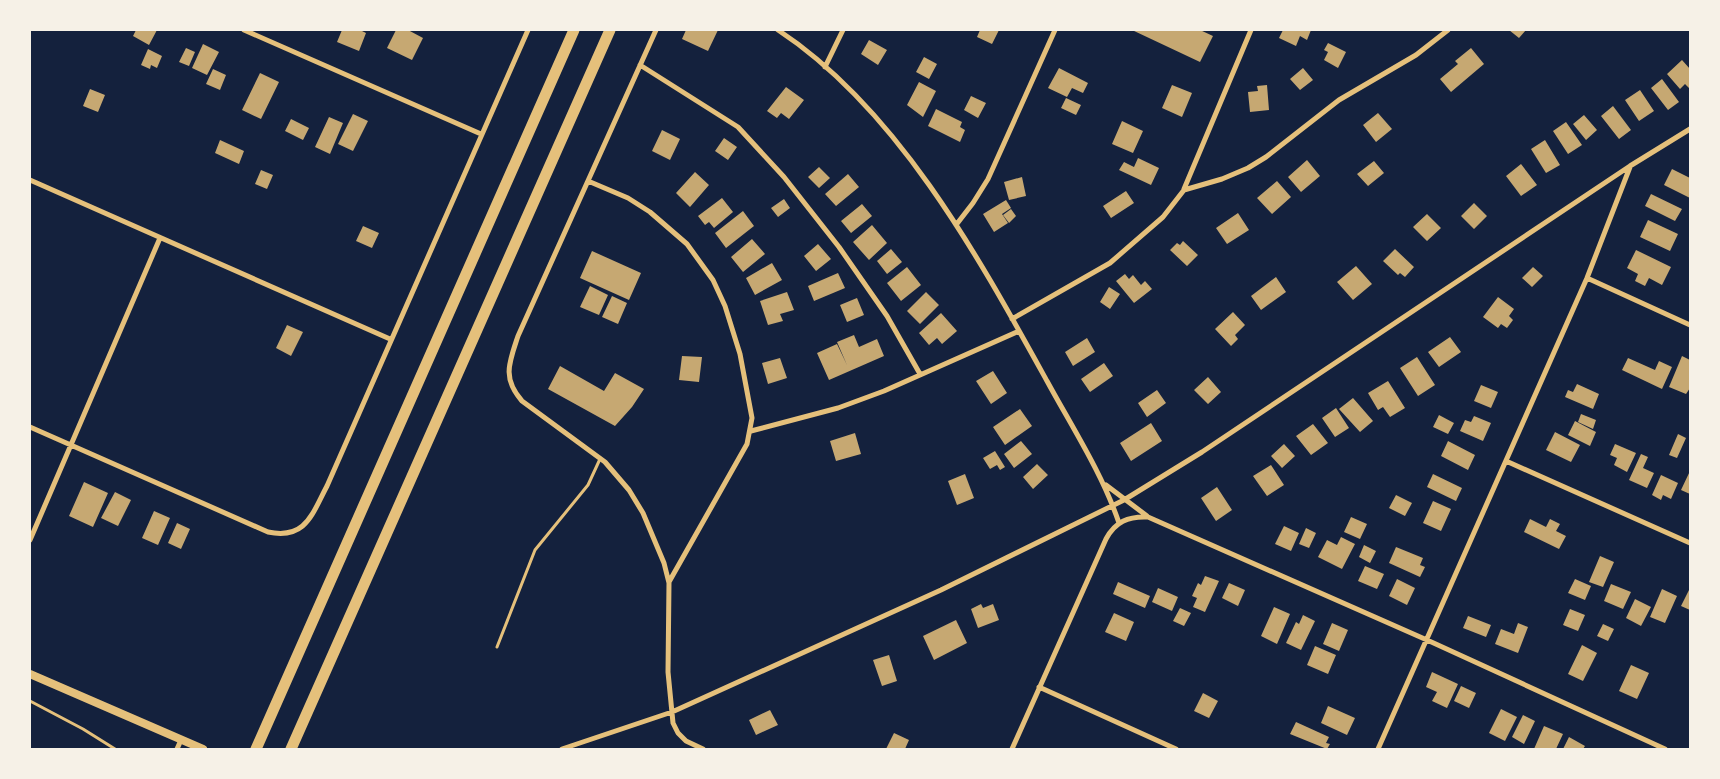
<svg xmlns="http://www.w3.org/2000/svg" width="1720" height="779" font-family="'Nunito Sans',sans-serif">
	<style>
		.building { fill: #c6a872 }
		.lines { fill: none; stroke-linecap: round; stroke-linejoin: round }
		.service { stroke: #e5c07b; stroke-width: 3 }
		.minor { stroke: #e5c07b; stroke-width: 5 }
		.tertiary { stroke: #e5c07b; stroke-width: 8 }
		.motorway { stroke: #e5c07b; stroke-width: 11 }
	</style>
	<rect width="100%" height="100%" fill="#14213d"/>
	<!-- building -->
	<path class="building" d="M136,30H157L149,45L133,36Z
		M342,30H360L366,33L359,51L337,42Z
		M396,30H408L423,38L412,60L387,48Z
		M686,30H718L708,51L682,39Z
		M980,30H999L992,44L977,37Z
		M1132,30H1200L1213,36L1200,62Z
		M1283,30H1311L1307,40L1300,36L1296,46L1279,38Z
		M1509,30H1526L1519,38Z
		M869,40L887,50L878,65L861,54Z
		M1328,43L1346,52L1338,68L1324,60L1328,52L1324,50Z
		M203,44L219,52L207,75L192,68Z
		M186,48L195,52L189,66L179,62Z
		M1471,48L1484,64L1451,92L1440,79L1458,64L1455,61Z
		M148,49L162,56L157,68L151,65L150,69L141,65Z
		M924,57L937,64L929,79L916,72Z
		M1682,60L1690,69V89L1685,84L1680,89L1667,74Z
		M1059,68L1088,83L1083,93L1072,88L1067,97L1048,88Z
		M1303,68L1313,80L1300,90L1290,79Z
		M213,69L226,75L220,90L206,84Z
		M260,73L279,82L261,119L242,110Z
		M1662,79L1679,102L1668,110L1651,88Z
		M919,82L936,91L923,117L907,105Z
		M1172,85L1192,93L1182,117L1162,108Z
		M1267,85L1269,110L1250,112L1248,92L1258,91L1257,86Z
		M786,87L804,100L789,119L781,113L777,118L767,111Z
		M90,89L105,95L98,112L83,106Z
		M1640,90L1654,111L1639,121L1625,100Z
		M971,96L986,103L978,118L964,110Z
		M1066,98L1081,105L1076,115L1061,108Z
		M1613,106L1631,130L1619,139L1601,116Z
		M936,109L962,122L960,127L965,130L960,142L928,126Z
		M1378,113L1392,129L1376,142L1363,125Z
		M353,114L368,121L353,151L338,144Z
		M1584,115L1597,130L1586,140L1573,124Z
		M329,117L343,123L330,154L315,147Z
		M291,119L309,128L303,140L285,131Z
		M1122,121L1143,131L1133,153L1112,144Z
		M1566,122L1582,145L1568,154L1553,131Z
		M662,130L680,139L670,160L652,151Z
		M724,138L737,147L728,160L715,151Z
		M220,140L244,151L239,164L215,153Z
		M1545,140L1560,165L1546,173L1531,149Z
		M1138,158L1159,168L1151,185L1119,170L1124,162L1134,167Z
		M1307,160L1320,176L1301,192L1288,177Z
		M1374,161L1384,173L1368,186L1357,174Z
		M1521,164L1537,185L1521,196L1506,176Z
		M819,167L830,178L819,188L808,177Z
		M1672,169L1690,178V198L1664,185Z
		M261,170L273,175L267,189L255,184Z
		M695,172L709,185L690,207L676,193Z
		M848,174L859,187L836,206L825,194Z
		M1022,177L1026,196L1009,200L1004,182Z
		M1277,181L1291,197L1272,214L1257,198Z
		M1126,191L1134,203L1111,218L1103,206Z
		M1651,194L1682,209L1675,221L1645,206Z
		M722,198L733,212L714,228L709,222L705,225L698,216Z
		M784,199L790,208L778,217L771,208Z
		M1006,200L1011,208L1002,214L1008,223L994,232L983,214Z
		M1474,203L1487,216L1474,229L1461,216Z
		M862,204L872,216L851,233L841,221Z
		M1011,209L1016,216L1009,223L1003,215Z
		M743,211L754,226L726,248L715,233Z
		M1238,213L1249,230L1227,244L1216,228Z
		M1427,214L1441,228L1427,241L1413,227Z
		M1648,220L1678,234L1670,251L1640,237Z
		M872,225L887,243L869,260L853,242Z
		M363,226L379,233L372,248L356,241Z
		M752,239L765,254L743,272L731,257Z
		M1183,241L1198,255L1187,266L1170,250L1177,243L1180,245Z
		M818,244L831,259L816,271L804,256Z
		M891,249L902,262L887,274L877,261Z
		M1395,249L1414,267L1405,277L1400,273L1398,275L1383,261Z
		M1636,250L1671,267L1662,285L1649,278L1645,286L1635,281L1638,274L1627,268Z
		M592,251L641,273L629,300L580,278Z
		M772,263L782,280L755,295L746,278Z
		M1356,266L1372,284L1353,300L1337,282Z
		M907,267L921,285L901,301L887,283Z
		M1533,267L1543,276L1532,287L1522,278Z
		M838,273L845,288L814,301L808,286Z
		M1125,274L1129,279L1133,275L1141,285L1145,281L1152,289L1134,303L1116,281Z
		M1276,277L1286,292L1261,310L1251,296Z
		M590,286L608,295L599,315L580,307Z
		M1109,287L1120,294L1110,309L1100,302Z
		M787,292L794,310L780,314L783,321L768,325L760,301Z
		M926,292L939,305L920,324L907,311Z
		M612,296L627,303L618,324L602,317Z
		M1498,297L1514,309L1509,316L1513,320L1507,328L1501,324L1498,328L1483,317Z
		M857,298L864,315L847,322L840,305Z
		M1233,312L1245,325L1235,335L1238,339L1231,346L1215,329Z
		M941,313L957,331L942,344L937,338L929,345L919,333Z
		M287,325L303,332L291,356L276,348Z
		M854,335L859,347L877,339L884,356L829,380L817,353L837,344L847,365L837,342Z
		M1450,337L1461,352L1439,367L1428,352Z
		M1087,338L1095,352L1073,366L1065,352Z
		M682,356L702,357L699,382L679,380Z
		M1682,356L1690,360V388L1686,394L1669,387Z
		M1417,357L1435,385L1418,396L1400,368Z
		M780,358L787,378L768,384L762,363Z
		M1628,358L1655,370L1659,361L1672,367L1662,389L1622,370Z
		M1104,363L1113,376L1090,392L1081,379Z
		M560,366L604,391L615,373L644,389L632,407L615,426L548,389Z
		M993,371L1007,393L991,404L976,381Z
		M1208,377L1221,392L1208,404L1194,390Z
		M1388,381L1405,408L1390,417L1383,407L1378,410L1368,393Z
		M1577,384L1599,394L1593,409L1565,397L1568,390L1573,392Z
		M1481,385L1498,392L1491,408L1474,401Z
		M1157,390L1166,403L1147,417L1138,403Z
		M1353,398L1373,421L1360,432L1339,409Z
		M1336,408L1349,428L1335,437L1322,418Z
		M1020,409L1032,426L1005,445L993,427Z
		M1581,414L1596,420L1593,429L1578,422Z
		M1439,415L1454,423L1448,434L1433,427Z
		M1474,416L1491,423L1483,441L1460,431L1465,420L1471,422Z
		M1575,421L1596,432L1590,446L1568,435Z
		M1151,423L1162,441L1131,461L1120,443Z
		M1313,424L1328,443L1311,455L1296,436Z
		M1555,432L1580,445L1571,462L1546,450Z
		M855,433L861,454L836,461L830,441Z
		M1678,434L1686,438L1677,458L1669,455Z
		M1021,441L1032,454L1014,468L1004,454Z
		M1448,441L1475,455L1468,470L1441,456Z
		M1284,444L1295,456L1282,468L1271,456Z
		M1615,444L1636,453L1627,472L1614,465L1617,458L1610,455Z
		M995,451L1005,467L1000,470L997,465L990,469L983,458Z
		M1641,454L1648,457L1643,468L1654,473L1647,488L1629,480Z
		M1037,464L1048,475L1033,489L1023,477Z
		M1271,465L1284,485L1267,496L1253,476Z
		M1690,471V494L1681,490Z
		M965,474L974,498L957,505L948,481Z
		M1433,474L1462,488L1456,501L1427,487Z
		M1661,475L1678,483L1671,499L1663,495L1661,500L1652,495Z
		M84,482L108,493L93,527L69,516Z
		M1217,487L1232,510L1216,521L1201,498Z
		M115,492L131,500L118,526L101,518Z
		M1396,495L1412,503L1405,516L1389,508Z
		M1433,501L1451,509L1441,531L1423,523Z
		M154,511L170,518L158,545L142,538Z
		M1351,517L1367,524L1360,539L1344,532Z
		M1530,519L1546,527L1550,519L1560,524L1556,531L1566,536L1559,549L1524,532Z
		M177,523L190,529L181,549L168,543Z
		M1284,526L1299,533L1291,551L1275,544Z
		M1306,528L1316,533L1309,548L1299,544Z
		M1341,537L1355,544L1342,569L1318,557L1327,540L1337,545Z
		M1364,545L1376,551L1370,563L1359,557Z
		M1396,547L1423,558L1420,565L1425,567L1420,577L1389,563Z
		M1600,556L1614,562L1603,587L1589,582Z
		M1365,566L1384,574L1377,589L1358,581Z
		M1205,576L1219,581L1205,612L1193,607L1197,598L1192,596L1198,583L1201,585Z
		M1397,579L1415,588L1407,605L1389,596Z
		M1575,579L1591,586L1585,600L1568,593Z
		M1118,582L1150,596L1145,608L1113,594Z
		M1229,583L1245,590L1238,606L1222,598Z
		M1611,584L1631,592L1623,609L1604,601Z
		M1158,588L1178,597L1172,611L1152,602Z
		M1690,588V610L1681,606Z
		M1662,589L1677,596L1665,623L1650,617Z
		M1635,599L1651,607L1641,626L1626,618Z
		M981,604L983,608L993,604L999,620L978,628L971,609Z
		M1274,607L1290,614L1277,644L1261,636Z
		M1180,608L1191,613L1184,626L1173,621Z
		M1570,609L1585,615L1578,631L1563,625Z
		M1114,613L1134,622L1126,641L1105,632Z
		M1303,615L1315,621L1301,650L1286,643L1296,622L1299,624Z
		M1468,616L1491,625L1486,637L1463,628Z
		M956,620L967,643L934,660L923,636Z
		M1332,623L1348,630L1339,651L1323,644Z
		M1518,623L1528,627L1518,653L1495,644L1501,629L1514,634Z
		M1603,624L1614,629L1608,641L1597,636Z
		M1582,645L1597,653L1583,681L1568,674Z
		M1315,646L1336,655L1328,674L1307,665Z
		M889,655L897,681L882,686L873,660Z
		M1631,665L1649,673L1637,699L1619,691Z
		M1432,672L1458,684L1447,708L1432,701L1437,692L1426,687Z
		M1461,686L1476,693L1469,708L1454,701Z
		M1203,693L1218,701L1209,718L1194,711Z
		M1328,706L1355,718L1347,735L1321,723Z
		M1501,709L1517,717L1505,741L1489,733Z
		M770,710L778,725L756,735L749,720Z
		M1523,715L1535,721L1524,744L1512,737Z
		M1296,722L1329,737L1326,743L1330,744L1327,749L1290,734Z
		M1544,726L1563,734L1556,749H1534Z
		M894,733L909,740L905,749H886Z
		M1569,737L1585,746L1583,749H1563Z"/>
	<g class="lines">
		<!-- service -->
		<path class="service" d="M497,647L535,550L588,485L600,459
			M30,701L83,729L115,749"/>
		<!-- minor -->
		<path class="minor" d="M244,30L481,134
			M656,30L518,336C509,363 502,378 522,401L605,462L629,490L643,513L664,563L669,583L668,672L673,723L678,733L686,741L703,749
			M778,30C898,109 979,258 1047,381C1072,427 1102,473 1119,523
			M640,65L738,127L784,177L839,247L887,316L920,374
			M825,67L843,30
			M30,180L390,339
			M588,181L628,198L650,212L687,244L713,280L725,306L740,354L752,418L747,444L669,582
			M1184,189L1251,30
			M956,225L973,203L988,179L1055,30
			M1587,278L1690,325
			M1012,319L1110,263L1163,217L1184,190L1222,179L1248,168L1266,157L1339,100L1416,55L1448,30
			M30,427L268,532C306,540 312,514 327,486L528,30
			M751,431L838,408L884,391L1019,331
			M1506,461L1690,543
			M1106,485L1147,516
			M30,540L160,238
			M1039,687L1176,749
			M177,749L181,740
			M562,749L672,712L941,590L1124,500L1202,452L1630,166L1690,129
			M1012,749L1106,539C1115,522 1128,516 1148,517L1427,640L1665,749
			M1378,749L1587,278L1630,167"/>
		<!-- tertiary -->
		<path class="tertiary" d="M30,674L203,749"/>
		<!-- motorway -->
		<path class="motorway" d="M256,749L574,30
			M291,749L610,30"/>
	</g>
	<!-- border -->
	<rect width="1720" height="779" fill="none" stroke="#f6f1e7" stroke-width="62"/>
</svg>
